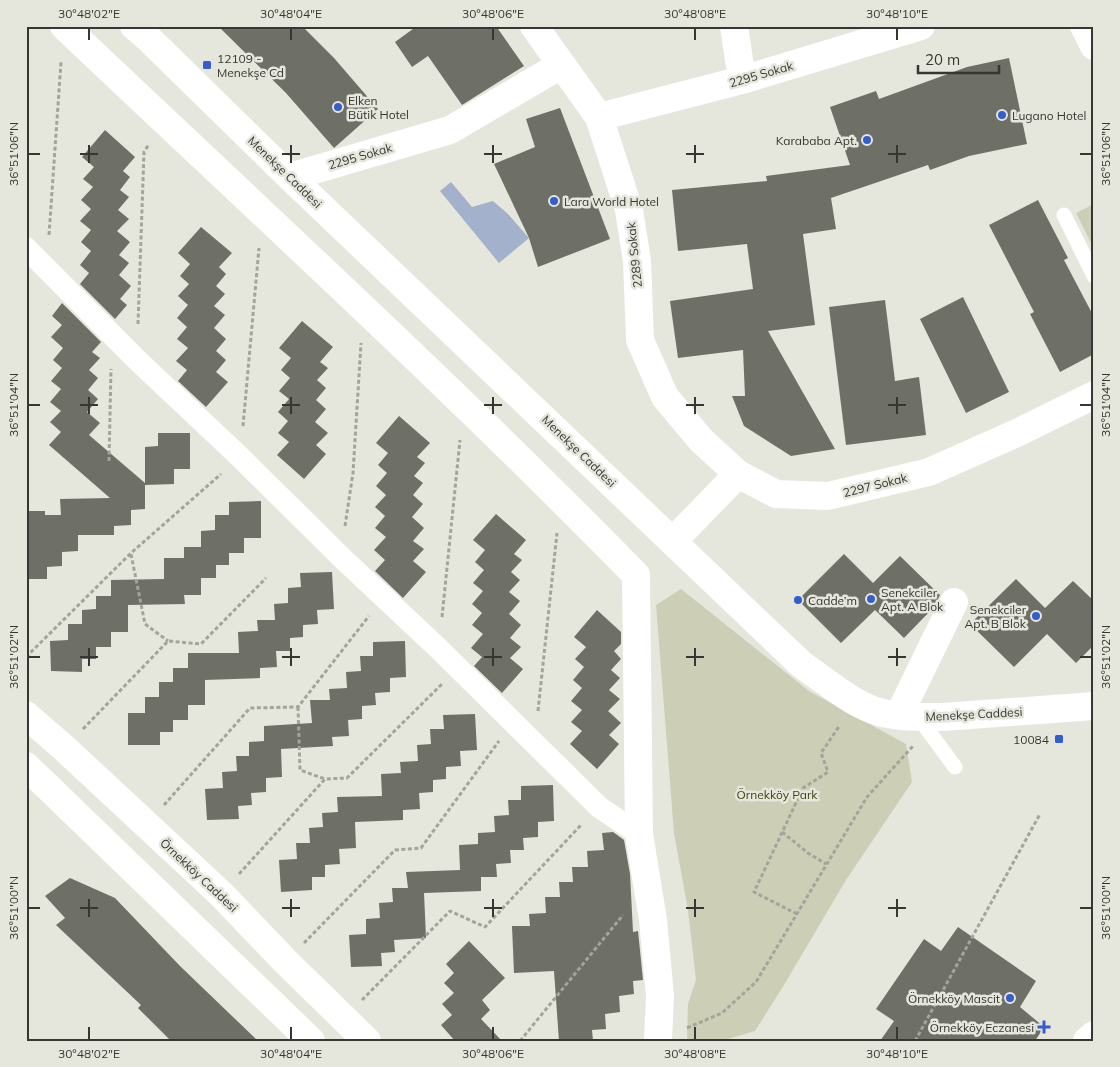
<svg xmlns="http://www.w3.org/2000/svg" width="1120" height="1067" font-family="Mulish,sans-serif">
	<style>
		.green { fill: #cccfb6 }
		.water { fill: #a3b1cd }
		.building { fill: #6e6f66 }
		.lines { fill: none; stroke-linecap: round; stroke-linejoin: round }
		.path { stroke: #a3a49c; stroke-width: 3; stroke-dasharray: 4 2.5; stroke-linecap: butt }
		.service { stroke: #fff; stroke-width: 15 }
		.pedestrian { stroke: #fff; stroke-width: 22 }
		.minor { stroke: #fff; stroke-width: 28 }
		.ticks { fill: none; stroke: #363733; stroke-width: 2 }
		.poi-dot { fill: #335ece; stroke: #e5e6dc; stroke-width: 2 }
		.labels { text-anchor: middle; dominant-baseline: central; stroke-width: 5; stroke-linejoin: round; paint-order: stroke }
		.poi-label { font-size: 12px; fill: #363733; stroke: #e5e6dc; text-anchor: start }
		.street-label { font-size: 12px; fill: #363733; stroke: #e5e6dc }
		.park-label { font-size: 12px; fill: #42450f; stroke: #e5e6dc }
		.neatline { fill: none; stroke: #363733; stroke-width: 2 }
		.ticks-label { font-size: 12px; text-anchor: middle; fill: #363733 }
	</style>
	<rect width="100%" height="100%" fill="#e5e6dc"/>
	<!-- green -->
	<path class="green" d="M1094,204V249L1076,213Z
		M681,589L809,691L906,744L912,782L846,880L784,985L755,1031L721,1041H687L688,1004L696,980L688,910L674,833L656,605Z"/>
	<!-- water -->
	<path class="water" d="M451,182L472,207L493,201L508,214L529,238L499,263L440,191Z"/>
	<!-- building -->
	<path class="building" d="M218,26H302L334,58L378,109L334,148L286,93Z
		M417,26H496L524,66L462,105L428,56L412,67L395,42Z
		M1009,58L1027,144L969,156L930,170L928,165L831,198L836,229L803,234L815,325L768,331L835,449L791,456L744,426L732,396H745L743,350L678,358L670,301L753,289L747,244L678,251L672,190L767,181L766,176L850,165L830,107L876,91L879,99L967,67Z
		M560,108L610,239L538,267L529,238L494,164L535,147L526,119Z
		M105,130L135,157L123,171L130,177L120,190L129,197L118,210L129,219L117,231L130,242L119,255L129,263L119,275L131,286L120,299L127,305L115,319L80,284L89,273L80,265L91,251L81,242L91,230L80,221L91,209L81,200L93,187L83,179L94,167L82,157Z
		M1038,200L1068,258L1064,260L1094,317V354L1060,372L1030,314L1034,312L989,225Z
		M201,227L232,253L219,267L226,274L216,286L225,294L214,306L225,315L214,328L226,339L216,351L226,360L216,372L228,382L206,407L178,381L187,370L176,361L188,348L177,339L187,327L177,318L188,305L178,296L189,284L180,276L190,264L178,253Z
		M963,297L1009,392L966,413L920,319Z
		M885,300L895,381L919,377L926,435L846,445L829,307Z
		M62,303L101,342L92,352L100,358L89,370L98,378L88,390L98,399L87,412L100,423L89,435L145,483V447L158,446V433H190V469H174V484L145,485V509L131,510V525L114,526V535H78V551L62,552V566L47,567V579H26V511H45V515H61L60,499L110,498L49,445L61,432L50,422L61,411L50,402L61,389L51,381L62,368L53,360L63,348L51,337L62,325L52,316Z
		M302,321L333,347L320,362L328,368L317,380L326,388L316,400L326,409L315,422L328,433L316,445L326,454L304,479L277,455L289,442L278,433L288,421L278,412L289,399L279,391L290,378L281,370L291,358L279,348Z
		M399,416L430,443L417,457L425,463L414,476L423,483L413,495L423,504L412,517L424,528L413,541L424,549L413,561L426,572L403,598L375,571L385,560L374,550L386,537L375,528L385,516L375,507L386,495L376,486L387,473L378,465L388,453L376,443Z
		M261,501V538H244V553H229V565H216V578H201V595H184L185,604L128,605V632H111V647H96V659H82V672L51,671L50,641L68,640V624H82V610L96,609V596H111V580L164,579V558H184V547H201V531L215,530V515H229V502Z
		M496,514L526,540L514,554L522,560L511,572L520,580L509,592L520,601L509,614L521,625L510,638L521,647L510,658L523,669L502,693L474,666L482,657L471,648L483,634L472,625L482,613L472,604L483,591L473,583L484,570L475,562L485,550L473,540Z
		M844,554L873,583L900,556L940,595L934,607L904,638L875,610L841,643L798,600Z
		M332,572L334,609L317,610L318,624L303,625V637L290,638V651H276L277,667L260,668V678L205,680V705H188V720H173V732H160V745H128V713H145V697H159V682H173V668H188V653H239L238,632L258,631L257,620H275L274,604L288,603V588L301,587L300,573Z
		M1016,579L1045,608L1073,581L1094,601V645L1076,663L1047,634L1014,667L970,624Z
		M597,610L621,632V644L614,651L621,659L611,670L620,678L609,690L620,699L608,711L621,723L609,735L619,744L597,769L570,744L582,731L571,722L582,710L571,701L582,688L573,680L584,667L575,659L586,647L574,637Z
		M405,641L406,677L390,678V692L375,693L376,705L362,706V719L348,720L349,736L332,737L333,746L281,749L282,777L266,778V792L251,793L252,805L238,806L239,819L207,820L205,789L223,788L222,772L237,771L236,756H249V742L264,741V726L312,723L310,700H330L329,689L347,688L346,672L361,671L360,656H373V642Z
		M475,714L477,750L460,751L461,766L446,767V779L433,780V792L419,793L420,809L403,810V820L355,822L356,848L339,849L340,864L325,865V877H312V890L281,892L279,860L297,859L296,843H310L309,828L323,827L322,813L338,812L337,797L382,796L381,774L401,773L400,762L418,761L417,745L431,744L430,729H444L443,715Z
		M553,785L554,821L538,822V837L523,838L524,850H510L511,863L496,864L497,877H481V891L424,893L426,938L394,940L395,952L381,953L382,966L351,967L349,935L366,934V919L380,918L379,903L393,902L392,888H408L406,872L460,870L459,845L478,844V833L495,832L494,816L509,815L508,800H521V786Z
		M613,832L624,840L630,874L633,932L638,931L643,980L633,981L634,994L619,996L620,1012L605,1014L606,1029L592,1030L593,1041H559L554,971L514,973L512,926H530L529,914L546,913L545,897H560L559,882H573L572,867H588L587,851L604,850L602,833Z
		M70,878L115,898L180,966L258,1041H171L138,1008L141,1005L56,925L65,918L45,896Z
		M958,927L1036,981L1020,1007L1044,1027L1035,1041H880L894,1021L876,1009L924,939L941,951Z
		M469,941L505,978L482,1000L490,1010L481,1019L502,1041H455L441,1025L452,1015L442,1004L454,993L444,983L454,973L446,964Z"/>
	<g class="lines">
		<!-- path -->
		<path class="path" d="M49,235L61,62
			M138,324L144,152L149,144
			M243,426L259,248
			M109,461L111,369
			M345,526L353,473L361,343
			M131,554L145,624L168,641
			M442,617L460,440
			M26,657L131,553L221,474
			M298,707L300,770L325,779
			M538,711L557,533
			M83,729L168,641L201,644L266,578
			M164,805L250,708L298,707L369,616
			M782,832L808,853L826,864
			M239,874L325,779L347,778L442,684
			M797,914L754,892L803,788L828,772L821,753L840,725
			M304,943L395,850L421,848L499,741
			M362,1000L450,911L485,927L581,825
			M687,1028L722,1013L756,982L867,797L913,746
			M520,1041L623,915
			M915,1041L1040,814"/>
		<!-- service -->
		<path class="service" d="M1064,215L1094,276
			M918,717L955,767"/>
		<!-- pedestrian -->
		<path class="pedestrian" d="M26,248L137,360L240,457L341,557L439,649L599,807L639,834"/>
		<!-- minor -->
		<path class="minor" d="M64,26C256,208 451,386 636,575L639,834L653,920L660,996L658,1041
			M134,26L149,39L290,177L801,664C824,680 847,700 873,710C894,718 921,717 943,717L1094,706
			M534,26L599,117L629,210L637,261L640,340L665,397L701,440L738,474
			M734,26L742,80
			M1084,26L1094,46
			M599,117L742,80L921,26
			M290,177L450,130L561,65
			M673,541L738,474L776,494L828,496L929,472L1019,432L1094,395
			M26,715L64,748L221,894L286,962L367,1041
			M899,715L954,602
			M26,766L311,1041
			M1087,1041L1094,1035"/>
	</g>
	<!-- ticks -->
	<path class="ticks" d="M89,28V40M291,28V40M493,28V40M695,28V40M897,28V40M89,145V163M291,145V163M493,145V163M695,145V163M897,145V163M28,154H40M80,154H98M282,154H300M484,154H502M686,154H704M888,154H906M1080,154H1092M89,397V414M291,397V414M493,397V414M695,397V414M897,397V414M28,405H40M80,405H98M282,405H300M484,405H502M686,405H704M888,405H906M1080,405H1092M89,648V666M291,648V666M493,648V666M695,648V666M897,648V666M28,657H40M80,657H98M282,657H300M484,657H502M686,657H704M888,657H906M1080,657H1092M89,899V917M291,899V917M493,899V917M695,899V917M897,899V917M28,908H40M80,908H98M282,908H300M484,908H502M686,908H704M888,908H906M1080,908H1092M89,1027V1040M291,1027V1040M493,1027V1040M695,1027V1040M897,1027V1040"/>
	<!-- markers -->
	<g class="poi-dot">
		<rect x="202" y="60" width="10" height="10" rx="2.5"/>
		<circle cx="338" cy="107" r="5"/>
		<circle cx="1002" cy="115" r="5"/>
		<circle cx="867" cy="140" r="5"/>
		<circle cx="554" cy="201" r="5"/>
		<circle cx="871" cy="599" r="5"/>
		<circle cx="798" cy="600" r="5"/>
		<circle cx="1036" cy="616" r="5"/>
		<rect x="1054" y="734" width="10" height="10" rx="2.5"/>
		<circle cx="1010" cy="998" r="5"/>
		<path d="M1041.5 1019.5h5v5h5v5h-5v5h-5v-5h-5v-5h5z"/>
	</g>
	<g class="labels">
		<!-- poi labels -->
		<g class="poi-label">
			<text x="217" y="58">12109 -<tspan x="217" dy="14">Menekşe Cd</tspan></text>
			<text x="348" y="100">Elken<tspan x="348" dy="14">Bütik Hotel</tspan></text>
			<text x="1012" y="115">Lugano Hotel</text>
			<text x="857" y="140" text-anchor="end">Karababa Apt.</text>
			<text x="564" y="201">Lara World Hotel</text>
			<text x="881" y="592">Senekciler<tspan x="881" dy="14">Apt. A Blok</tspan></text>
			<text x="808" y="600">Cadde’m</text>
			<text x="1026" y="609" text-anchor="end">Senekciler<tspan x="1026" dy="14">Apt. B Blok</tspan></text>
			<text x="1049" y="739" text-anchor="end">10084</text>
			<text x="1000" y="998" text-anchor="end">Örnekköy Mascit</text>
			<text x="1034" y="1027" text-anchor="end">Örnekköy Eczanesi</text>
		</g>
		<!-- street labels -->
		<g class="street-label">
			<text transform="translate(761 74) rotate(-16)">2295 Sokak</text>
			<text transform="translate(360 156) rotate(-16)">2295 Sokak</text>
			<text transform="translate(285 172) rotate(44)">Menekşe Caddesi</text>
			<text transform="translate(634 255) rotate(-96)">2289 Sokak</text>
			<text transform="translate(579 451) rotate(44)">Menekşe Caddesi</text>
			<text transform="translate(875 485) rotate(-14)">2297 Sokak</text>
			<text transform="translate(974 714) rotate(-3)">Menekşe Caddesi</text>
			<text transform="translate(199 875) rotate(43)">Örnekköy Caddesi</text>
		</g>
		<!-- park labels -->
		<g class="park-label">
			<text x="777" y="794">Örnekköy Park</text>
		</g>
	</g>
	<!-- border -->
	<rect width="1120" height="1067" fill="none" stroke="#e5e6dc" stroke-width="55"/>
	<!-- scale -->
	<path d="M918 65v8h81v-8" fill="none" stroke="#363733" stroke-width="2.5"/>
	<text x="925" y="65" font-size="15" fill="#363733" stroke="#e5e6dc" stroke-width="4" paint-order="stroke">20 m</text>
	<rect x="28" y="28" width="1064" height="1012" class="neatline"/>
	<g class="ticks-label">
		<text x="89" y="18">30°48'02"E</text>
		<text x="291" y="18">30°48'04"E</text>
		<text x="493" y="18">30°48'06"E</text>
		<text x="695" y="18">30°48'08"E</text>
		<text x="897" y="18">30°48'10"E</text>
		<text transform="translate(14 154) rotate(-90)" y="4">36°51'06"N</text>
		<text transform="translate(1106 154) rotate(-90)" y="4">36°51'06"N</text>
		<text transform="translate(14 405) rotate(-90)" y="4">36°51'04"N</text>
		<text transform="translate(1106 405) rotate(-90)" y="4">36°51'04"N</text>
		<text transform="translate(14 657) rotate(-90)" y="4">36°51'02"N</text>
		<text transform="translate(1106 657) rotate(-90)" y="4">36°51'02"N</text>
		<text transform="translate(14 908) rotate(-90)" y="4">36°51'00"N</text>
		<text transform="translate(1106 908) rotate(-90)" y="4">36°51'00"N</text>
		<text x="89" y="1058">30°48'02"E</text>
		<text x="291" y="1058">30°48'04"E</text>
		<text x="493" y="1058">30°48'06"E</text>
		<text x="695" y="1058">30°48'08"E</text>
		<text x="897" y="1058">30°48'10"E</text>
	</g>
</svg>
